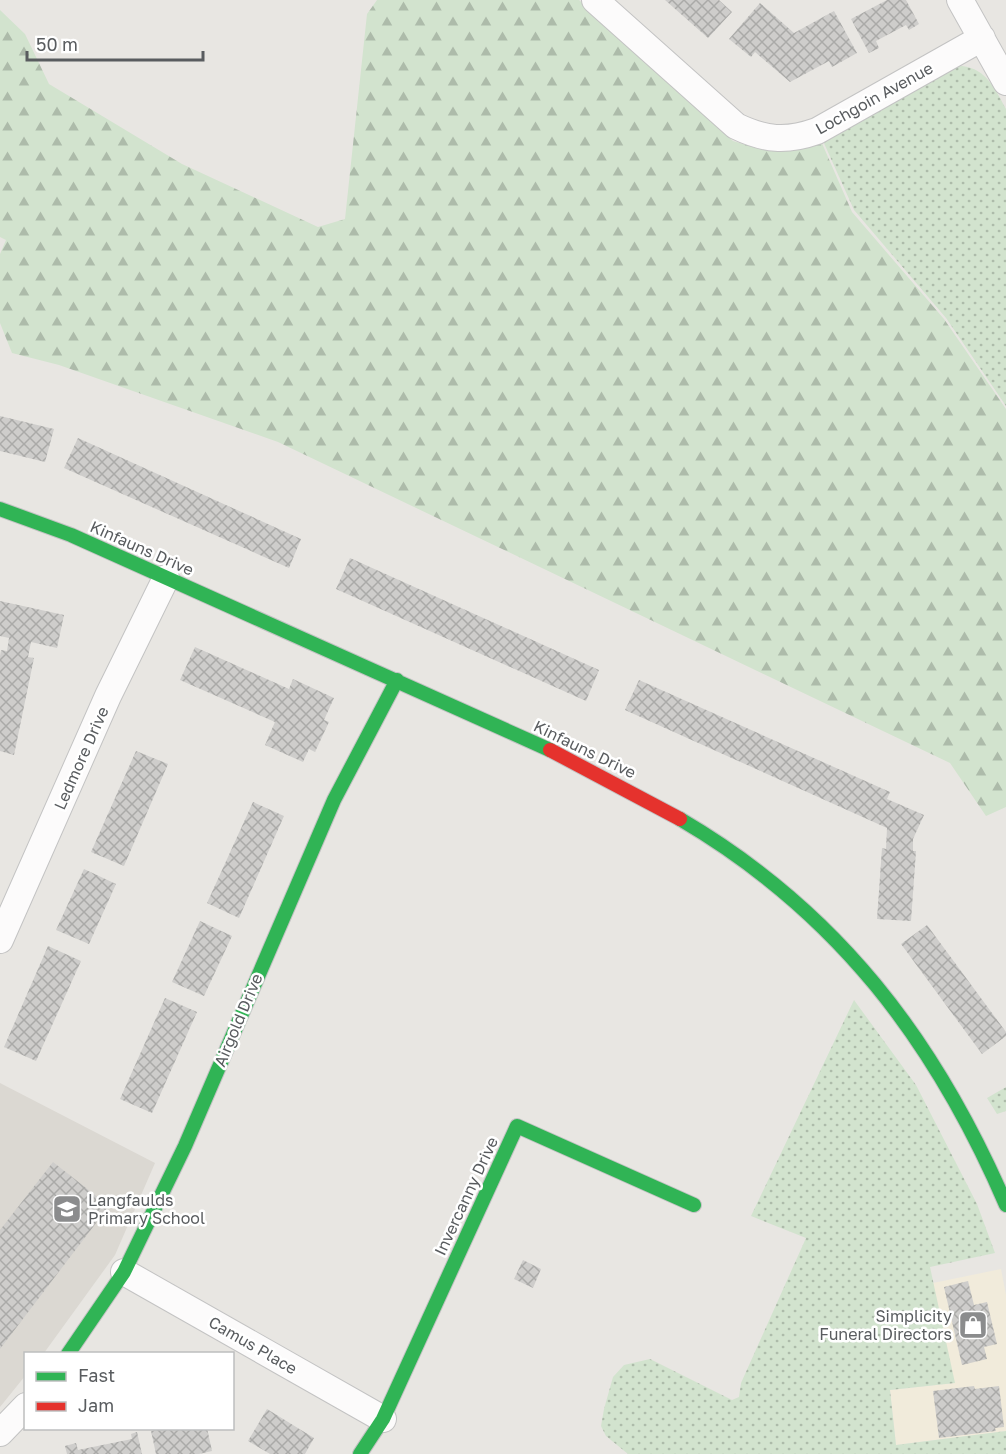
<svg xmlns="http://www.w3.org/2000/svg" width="1006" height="1454" font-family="'Golos Text',sans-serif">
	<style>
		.commercial { fill: #f1ebdb }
		.education { fill: #dbd8d2 }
		.forest { fill: url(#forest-firs) }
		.park { fill: url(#park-dots) }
		.building { fill: url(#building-cross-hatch) }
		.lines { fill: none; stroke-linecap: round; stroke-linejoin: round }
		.street-casing { stroke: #c3c3c3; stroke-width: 28 }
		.fast-casing { stroke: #c3c3c3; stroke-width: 16 }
		.jam-casing { stroke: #c3c3c3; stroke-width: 16 }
		.street { stroke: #fcfbfb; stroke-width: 26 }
		.fast { stroke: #30b455; stroke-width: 14 }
		.jam { stroke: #e5322d; stroke-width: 14 }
		.labels { text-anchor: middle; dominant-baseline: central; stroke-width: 5; stroke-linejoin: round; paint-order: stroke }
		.street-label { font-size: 16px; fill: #595c5f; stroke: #fff }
		.poi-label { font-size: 16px; fill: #595c5f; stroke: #fff; text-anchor: start }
	</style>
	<defs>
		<pattern id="forest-firs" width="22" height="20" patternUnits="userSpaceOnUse" patternTransform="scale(1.5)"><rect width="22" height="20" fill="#d2e3ce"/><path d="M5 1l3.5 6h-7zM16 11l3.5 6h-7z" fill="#adbbaa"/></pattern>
		<pattern id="park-dots" width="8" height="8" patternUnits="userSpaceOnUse" patternTransform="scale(1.5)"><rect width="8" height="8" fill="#d2e3ce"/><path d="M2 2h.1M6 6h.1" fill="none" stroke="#adbbaa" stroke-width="1.8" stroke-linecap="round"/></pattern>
		<pattern id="building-cross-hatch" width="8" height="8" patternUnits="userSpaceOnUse" patternTransform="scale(1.5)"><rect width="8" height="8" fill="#cecdcb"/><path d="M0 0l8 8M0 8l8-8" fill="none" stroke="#aaaaa8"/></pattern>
	</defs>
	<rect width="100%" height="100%" fill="#e8e6e2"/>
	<!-- commercial -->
	<path class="commercial" d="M1001,1269L1006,1295V1431L896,1445L890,1390L954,1383L933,1283Z"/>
	<!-- education -->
	<path class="education" d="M0,1083L155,1163L115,1255L44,1353L26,1354L25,1376L0,1407Z"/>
	<!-- forest -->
	<path class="forest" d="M377,0H579L733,141C768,152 786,154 821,141L852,212L944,319L1006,409V807L986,816L950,763L278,442L59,365L12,353L0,323V254L6,240L0,237V10L25,34L49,84L182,164L318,227L345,219L367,14Z"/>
	<!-- park -->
	<path class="park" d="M962,66C987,69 995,89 1006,109V406L946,318L854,210L823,141L954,67Z
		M854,1000L916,1085L977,1204L995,1253L930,1267L955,1383L890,1390L896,1445L1006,1431V1454H628L606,1436L601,1426L604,1409L613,1377L624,1365L650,1359L732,1400L739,1397L741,1383L806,1238L751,1216Z
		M1006,1087V1111L997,1114L987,1098Z"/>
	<!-- building -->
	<path class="building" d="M665,0H719L732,12L708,38Z
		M887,0H906L919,24L909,30L906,25L876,41L879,48L869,53L851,19Z
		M760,3L794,33L834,11L857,53L832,67L829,61L790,82L755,52L751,57L729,39Z
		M0,416L54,429L45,462L0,451Z
		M78,438L301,539L289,568L64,468Z
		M350,558L599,670L586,701L336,589Z
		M0,601L64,615L57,648L31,642L28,657L34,658L14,755L0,751V656L1,650L7,651L9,638L0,636Z
		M195,647L289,689L293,679L334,698L324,720L329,722L315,752L309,749L303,762L265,745L275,722L180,680Z
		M639,680L890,792L887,799L924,815L913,839V851H916L911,921L877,919L882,848L886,849L887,828L625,710Z
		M136,751L168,764L124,866L91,852Z
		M253,802L284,816L239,918L207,903Z
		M84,869L116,884L89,944L56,930Z
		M200,921L232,936L204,996L172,982Z
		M927,925L1006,1032V1036L982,1054L901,944Z
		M48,946L81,961L36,1061L4,1047Z
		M165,998L197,1012L152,1113L120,1099Z
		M53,1162L109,1206L0,1349V1230Z
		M523,1260L541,1269L533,1288L514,1279Z
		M968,1281L974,1305L987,1302L997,1344L984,1347L987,1359L962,1365L944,1287Z
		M974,1386L975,1389L999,1386L1004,1427L995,1428L996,1431L939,1438L933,1391Z
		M267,1409L314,1438L305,1454H270L248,1441Z
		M165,1428H207L212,1451L199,1454H156L151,1431Z
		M137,1432L142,1454H67L65,1446L76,1443L78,1450L132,1439L131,1434Z"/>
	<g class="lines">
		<!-- street casing -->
		<g class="street-casing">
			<path id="street" d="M595,0L736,126C765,140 786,142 817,131L982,38
				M960,0L1006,82
				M0,940L108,696L166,578
				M124,1272L383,1419
				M0,1433L26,1406"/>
		</g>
		<!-- fast casing -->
		<g class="fast-casing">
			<path id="fast" d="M0,509L71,535L550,750
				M680,819C837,911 935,1040 1006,1205
				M68,1354L124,1272L185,1146L334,800L397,680
				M360,1454L383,1419L517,1126L694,1205"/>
		</g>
		<!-- jam casing -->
		<g class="jam-casing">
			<path id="jam" d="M550,750L680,819"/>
		</g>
		<!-- street -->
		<use href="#street" class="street"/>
		<!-- fast -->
		<use href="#fast" class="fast"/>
		<!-- jam -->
		<use href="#jam" class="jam"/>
	</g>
	<!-- icons -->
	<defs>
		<g id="school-square" transform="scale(1.5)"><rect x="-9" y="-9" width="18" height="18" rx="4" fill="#8b8c8d" stroke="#fff"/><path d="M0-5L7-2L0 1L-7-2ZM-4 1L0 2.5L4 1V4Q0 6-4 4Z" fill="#fff"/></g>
		<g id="shop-square" transform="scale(1.5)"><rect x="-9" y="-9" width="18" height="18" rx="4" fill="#8b8c8d" stroke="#fff"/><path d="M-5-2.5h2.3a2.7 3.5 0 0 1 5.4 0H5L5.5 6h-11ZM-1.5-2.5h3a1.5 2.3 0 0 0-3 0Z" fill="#fff"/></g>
	</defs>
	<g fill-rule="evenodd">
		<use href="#school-square" x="67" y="1209"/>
		<use href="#shop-square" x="973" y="1325"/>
	</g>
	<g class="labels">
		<!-- street labels -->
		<g class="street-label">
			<text transform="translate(874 98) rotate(-29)">Lochgoin Avenue</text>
			<text transform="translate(142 548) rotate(24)">Kinfauns Drive</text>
			<text transform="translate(585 749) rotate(26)">Kinfauns Drive</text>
			<text transform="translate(81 758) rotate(-66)">Ledmore Drive</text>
			<text transform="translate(238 1020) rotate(-67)">Airgold Drive</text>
			<text transform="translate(466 1196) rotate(-65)">Invercanny Drive</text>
			<text transform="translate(253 1345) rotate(30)">Camus Place</text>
		</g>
		<!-- poi labels -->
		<g class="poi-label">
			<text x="88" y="1200">Langfaulds<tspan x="88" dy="18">Primary School</tspan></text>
			<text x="952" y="1316" text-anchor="end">Simplicity<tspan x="952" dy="18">Funeral Directors</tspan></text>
		</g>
	</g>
	<!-- legend -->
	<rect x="24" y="1352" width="210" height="78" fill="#ffffff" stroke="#bdbebf" stroke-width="1.5"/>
	<rect x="36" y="1372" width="30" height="9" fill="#30b455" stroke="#bdbebf" stroke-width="1.5"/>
	<text x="78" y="1382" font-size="18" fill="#595c5f">Fast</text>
	<rect x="36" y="1402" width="30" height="9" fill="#e5322d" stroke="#bdbebf" stroke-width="1.5"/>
	<text x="78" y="1412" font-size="18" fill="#595c5f">Jam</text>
	<!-- scale -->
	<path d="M27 51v9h176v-9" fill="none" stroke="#595c5f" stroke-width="3"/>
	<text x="36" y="51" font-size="18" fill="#595c5f" stroke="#ffffff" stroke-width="4.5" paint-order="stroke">50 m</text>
</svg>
